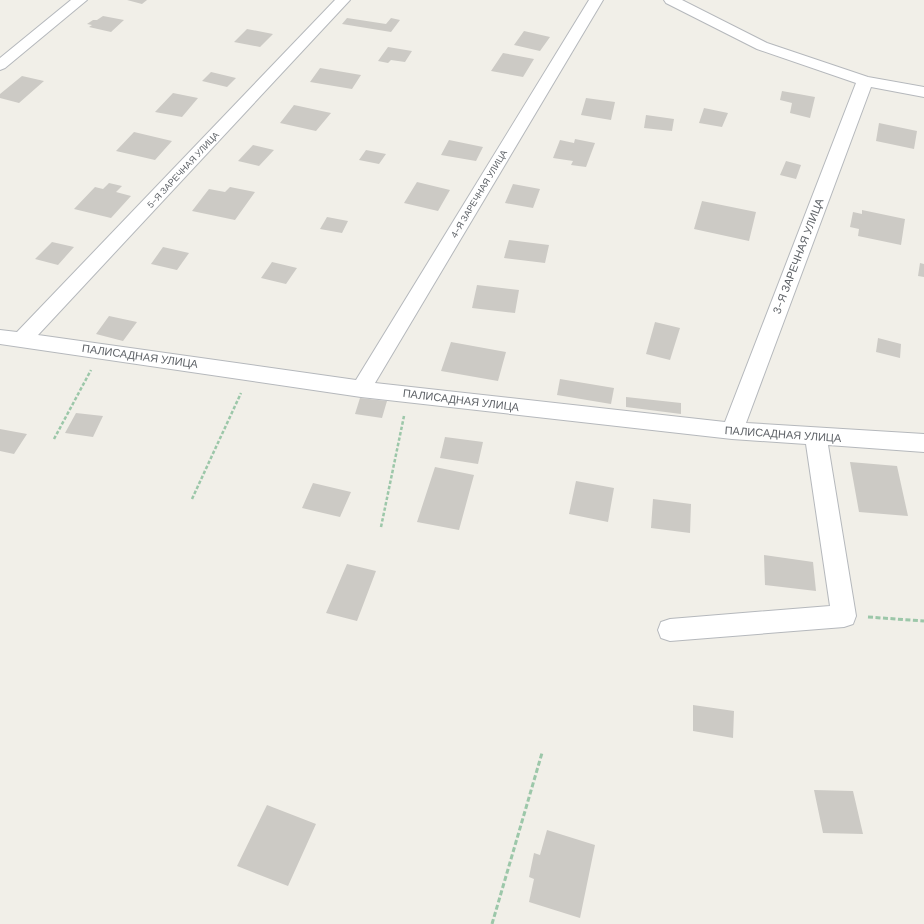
<svg xmlns="http://www.w3.org/2000/svg" width="924" height="924" font-family="'DM Sans',sans-serif">
	<style>
		.building { fill: #cccac5 }
		.lines { fill: none; stroke-linecap: round; stroke-linejoin: round }
		.minor-casing { stroke: #b5b8bc; stroke-width: 2 }
		.path-far1 { stroke: #9cc7a9; stroke-width: 2.5; stroke-dasharray: 3.5 2; stroke-linecap: butt }
		.path { stroke: #9cc7a9; stroke-width: 3; stroke-dasharray: 5 2.5; stroke-linecap: butt }
		.minor { fill: #fff; fill-rule: evenodd }
		.labels { text-anchor: middle; dominant-baseline: central; stroke-width: 3; stroke-linejoin: round; paint-order: stroke }
		.far-street-label { font-size: 9px; fill: #5f6368; stroke: #fff }
		.street-label { font-size: 11px; fill: #5f6368; stroke: #fff }
	</style>
	<rect width="100%" height="100%" fill="#f1efe8"/>
	<!-- building -->
	<path class="building" d="M127,0H147L142,4Z
		M103,16L124,20L111,32L89,27L92,25L87,24L93,20H97Z
		M347,18L386,24L391,18L400,20L391,32L342,24Z
		M247,29L273,34L260,47L234,42Z
		M524,31L550,37L540,51L514,45Z
		M388,47L412,51L405,62L391,60L388,63L378,61Z
		M503,53L534,59L523,77L491,71Z
		M320,68L361,75L352,89L310,82Z
		M211,72L236,78L227,87L202,81Z
		M22,76L44,81L19,103L0,98V94Z
		M782,91L815,97L810,118L790,113L792,103L780,100Z
		M173,93L198,98L182,117L155,112Z
		M586,98L615,102L611,120L581,115Z
		M294,105L331,113L316,131L280,123Z
		M704,108L728,113L722,127L699,123Z
		M646,115L674,119L672,131L644,128Z
		M879,123L917,131L914,149L876,141Z
		M134,132L172,141L155,160L116,151Z
		M575,139L595,143L586,167L571,165L573,161L553,158L560,140L574,143Z
		M449,140L483,147L476,161L441,155Z
		M253,145L274,150L259,166L238,161Z
		M366,150L386,154L379,164L359,160Z
		M786,161L801,165L796,179L780,175Z
		M417,182L450,190L438,211L404,203Z
		M109,183L122,186L116,192L131,196L111,218L74,209L95,187L103,189Z
		M513,184L540,189L533,208L505,203Z
		M230,187L255,192L235,220L192,211L209,189L225,192Z
		M702,201L756,212L749,241L694,229Z
		M862,210L905,219L901,245L858,236L859,229L850,227L853,212L862,214Z
		M327,217L348,221L342,233L320,229Z
		M509,240L549,245L545,263L504,258Z
		M52,242L74,247L58,265L35,259Z
		M163,247L189,253L177,270L151,264Z
		M272,262L297,268L286,284L261,278Z
		M920,263L924,264V277L918,276Z
		M477,285L519,290L515,313L472,308Z
		M109,316L137,322L123,341L96,334Z
		M655,322L680,328L670,360L646,354Z
		M878,338L901,344L900,358L876,352Z
		M451,342L506,352L498,381L441,371Z
		M560,379L614,388L611,404L557,395Z
		M626,397L681,403V414L626,407Z
		M360,398L387,401L382,418L355,414Z
		M76,413L103,416L93,437L65,433Z
		M0,429L27,434L14,454L0,451Z
		M445,437L483,442L478,464L440,458Z
		M850,462L897,466L908,516L859,512Z
		M435,467L474,475L459,530L417,522Z
		M576,481L614,488L608,522L569,514Z
		M313,483L351,492L340,517L302,508Z
		M653,499L691,504L690,533L651,528Z
		M764,555L813,562L816,591L765,585Z
		M347,564L376,571L357,621L326,613Z
		M693,705L734,711L733,738L693,731Z
		M814,790L853,791L863,834L823,833Z
		M267,805L316,824L288,886L237,866Z
		M547,830L595,845L580,918L529,902L534,879L529,877L534,853L540,855Z"/>
	<g class="lines">
		<!-- minor casing -->
		<g class="minor-casing">
			<path id="minor" d="M71,0H87L5,68L0,70V58Z
				M335,0H350L38,335L356,380L589,0H603L375,383L725,422L856,83L757,49L666,3L664,0H682L767,43L868,77L924,87V97L871,87L746,423L924,434V452L828,445L856,616L853,624L844,627L670,641L661,638L658,630L661,622L670,619L830,606L806,444L732,439L361,397L0,344V330L17,332Z"/>
		</g>
		<!-- path-far1 -->
		<path class="path-far1" d="M54,439L91,370
			M192,499L241,393
			M381,527L404,416"/>
		<!-- path -->
		<path class="path" d="M868,617L924,621
			M492,924L542,753"/>
		<!-- minor -->
		<use href="#minor" class="minor"/>
	</g>
	<g class="labels">
		<!-- far-street labels -->
		<g class="far-street-label">
			<text transform="translate(183 170) rotate(-47)">5-Я ЗАРЕЧНАЯ УЛИЦА</text>
			<text transform="translate(479 194) rotate(-59)">4-Я ЗАРЕЧНАЯ УЛИЦА</text>
		</g>
		<!-- street labels -->
		<g class="street-label">
			<text transform="translate(798 256) rotate(-69)">3-Я ЗАРЕЧНАЯ УЛИЦА</text>
			<text transform="translate(140 356) rotate(8)">ПАЛИСАДНАЯ УЛИЦА</text>
			<text transform="translate(461 400) rotate(7)">ПАЛИСАДНАЯ УЛИЦА</text>
			<text transform="translate(783 434) rotate(4)">ПАЛИСАДНАЯ УЛИЦА</text>
		</g>
	</g>
</svg>
